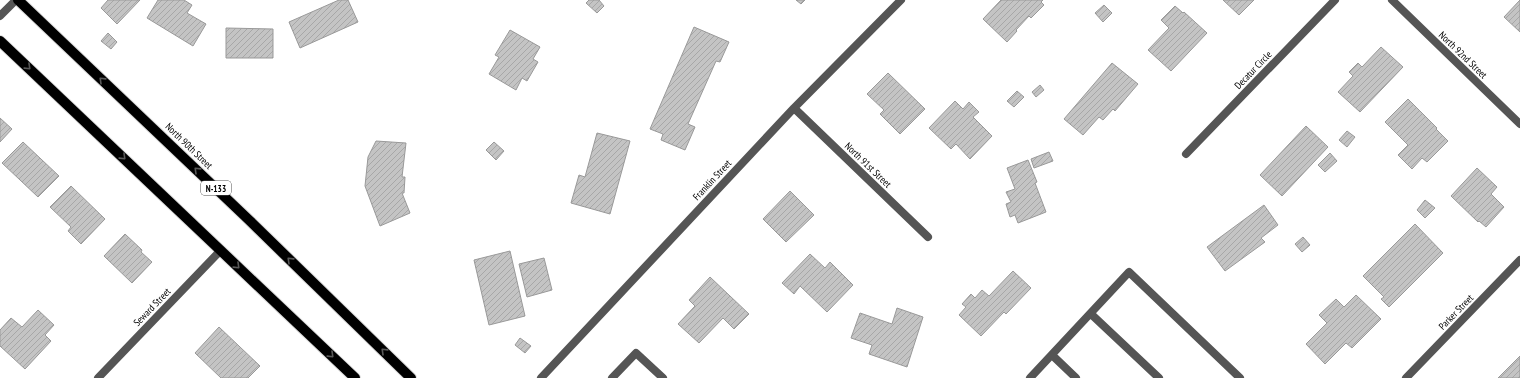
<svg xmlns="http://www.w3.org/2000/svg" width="1520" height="378" font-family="'PT Sans Narrow',sans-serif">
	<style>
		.building { fill: url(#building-hatch); stroke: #999 }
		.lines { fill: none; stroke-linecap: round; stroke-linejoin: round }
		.primary-casing { stroke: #dbdbdb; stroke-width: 12 }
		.lane { stroke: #555; stroke-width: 8 }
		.street { stroke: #555; stroke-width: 8 }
		.primary { stroke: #000; stroke-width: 10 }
		.oneway { stroke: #595959 }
		.labels { text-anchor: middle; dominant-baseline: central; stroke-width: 3; stroke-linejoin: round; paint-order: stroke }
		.shield { fill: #fff; stroke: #4c4c4c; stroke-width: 1 }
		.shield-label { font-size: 9px; font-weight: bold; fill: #000 }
		.street-label { font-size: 10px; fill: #000; stroke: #fff }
	</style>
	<defs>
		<pattern id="building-hatch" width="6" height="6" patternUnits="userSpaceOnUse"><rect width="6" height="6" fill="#c4c4c4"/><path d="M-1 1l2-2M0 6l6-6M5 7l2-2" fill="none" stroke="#a7a7a7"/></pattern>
	</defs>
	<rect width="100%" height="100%" fill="#fff"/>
	<!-- building -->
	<path class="building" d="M108,0H140L117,24L101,8Z
		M158,0H184L192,5L187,13L206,24L193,46L147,18Z
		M339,0H348L358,22L300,48L289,22Z
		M589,0H599L604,6L597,13L586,3Z
		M796,0H805L801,4Z
		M1001,0H1043L1041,2L1044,5L1031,18L1029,16L1016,30L1017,31L1007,42L983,19Z
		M1223,0H1254L1239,15Z
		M1520,0V32L1504,17Z
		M1104,5L1112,13L1103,22L1095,13Z
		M1175,6L1183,13L1184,12L1207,33L1171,71L1148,50L1169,28L1161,20Z
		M694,27L729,42L720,62L716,61L688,124L695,127L685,150L661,140L663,134L650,129Z
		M226,28L273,29V58H226Z
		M510,30L540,47L533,59L538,62L527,81L522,78L516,90L489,74L499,57L495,55Z
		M108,33L117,42L111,49L101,41Z
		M1381,47L1403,67L1360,112L1338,92L1353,76L1349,72L1358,63L1362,67Z
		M1112,63L1138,84L1115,111L1113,109L1103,120L1099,117L1083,135L1064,119Z
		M888,73L925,109L900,134L880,114L884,110L867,94Z
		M1040,85L1044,90L1036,97L1032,92Z
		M1017,91L1024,97L1014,107L1007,101Z
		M1408,99L1437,128L1436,129L1448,141L1427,162L1422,158L1412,169L1398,155L1408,145L1385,122Z
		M955,101L963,109L969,102L979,112L973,117L992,136L970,159L956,144L951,149L929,128Z
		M0,118L12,129L0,142Z
		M1306,126L1328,147L1282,196L1260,175Z
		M1347,131L1355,137L1347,147L1339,140Z
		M597,133L630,141L610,214L571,203L579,175L585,177Z
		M376,141L406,143L402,177H405L404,193H402L410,213L380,226L365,186L368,157Z
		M23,142L59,176L38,197L2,163Z
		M494,142L504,151L496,160L486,150Z
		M1049,152L1053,161L1034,168L1031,159Z
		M1330,153L1337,161L1325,172L1318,165Z
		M1028,160L1037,182L1035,183L1046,212L1018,223L1015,215L1010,217L1006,204L1011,202L1006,192L1015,189L1007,168Z
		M1477,168L1497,187L1491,194L1504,207L1486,227L1479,221L1478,222L1451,196Z
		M71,186L105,219L81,244L68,231L71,227L50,207Z
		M790,191L814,215L786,242L763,219Z
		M1425,200L1435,208L1425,218L1417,210Z
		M1264,205L1278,225L1261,238L1265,242L1225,271L1207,247Z
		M1415,224L1443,253L1389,307L1381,299L1384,297L1363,276Z
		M125,234L142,250L141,252L152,262L132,283L104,256Z
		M1303,237L1310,245L1302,252L1295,244Z
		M510,251L525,316L489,325L474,260Z
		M810,254L825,268L830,262L853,285L827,312L800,286L794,294L782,283Z
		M544,258L552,290L527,297L519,264Z
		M1013,271L1031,288L1006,314L1004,312L981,336L959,315L966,307L962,304L971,294L975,298L982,290L989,296Z
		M710,277L749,314L734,329L723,318L699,343L678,324L695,306L689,300Z
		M1356,295L1381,319L1352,348L1346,343L1325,364L1306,344L1327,323L1319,315L1336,299L1344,307Z
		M897,308L923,317L907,367L869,354L872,345L851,338L860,313L892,324Z
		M38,310L54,325L45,335L51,341L25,369L0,346V330L11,318L22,327Z
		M219,327L260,366L248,378H221L195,353Z
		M520,338L531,346L525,353L515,345Z
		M1520,356V378H1498Z"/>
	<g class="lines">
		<!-- primary casing -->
		<g class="primary-casing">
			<path id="primary" d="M18,0L249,220L411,378
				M0,41L355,378"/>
		</g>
		<!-- lane -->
		<path class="lane" d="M1091,314L1159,378
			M1052,355L1076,378
			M612,378L636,353L663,378
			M1030,378L1129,272L1240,378"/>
		<!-- street -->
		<path class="street" d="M1392,0L1520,124
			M0,16L16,0
			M794,108L928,237
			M1186,154L1335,0
			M98,378L221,250
			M541,378L794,108L901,0
			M1406,378L1520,260"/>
		<!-- primary -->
		<use href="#primary" class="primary"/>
	</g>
	<!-- one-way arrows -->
	<defs><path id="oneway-chevron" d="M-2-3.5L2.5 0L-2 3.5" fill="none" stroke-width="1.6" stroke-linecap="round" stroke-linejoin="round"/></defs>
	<g class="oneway">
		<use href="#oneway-chevron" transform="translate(28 67) rotate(44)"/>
		<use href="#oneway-chevron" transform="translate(102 80) rotate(-136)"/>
		<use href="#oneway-chevron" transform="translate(123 157) rotate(44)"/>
		<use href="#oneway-chevron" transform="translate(197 170) rotate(-136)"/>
		<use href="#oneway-chevron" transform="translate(290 260) rotate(-136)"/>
		<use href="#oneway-chevron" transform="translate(237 266) rotate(44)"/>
		<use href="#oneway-chevron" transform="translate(384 351) rotate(-136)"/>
		<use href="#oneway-chevron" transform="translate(331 355) rotate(44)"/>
	</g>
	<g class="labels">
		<!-- shield labels -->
		<rect class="shield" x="201" y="181" width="30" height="14" rx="3"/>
		<g class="shield-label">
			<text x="216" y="188">N-133</text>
		</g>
		<!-- street labels -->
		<g class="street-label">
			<text transform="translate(1463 55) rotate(44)">North 92nd Street</text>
			<text transform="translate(1253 70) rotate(-46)">Decatur Circle</text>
			<text transform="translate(189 146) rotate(44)">North 90th Street</text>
			<text transform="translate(868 165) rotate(44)">North 91st Street</text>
			<text transform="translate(712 180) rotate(-47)">Franklin Street</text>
			<text transform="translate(152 307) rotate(-46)">Seward Street</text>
			<text transform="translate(1456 312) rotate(-46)">Parker Street</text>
		</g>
	</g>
</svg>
